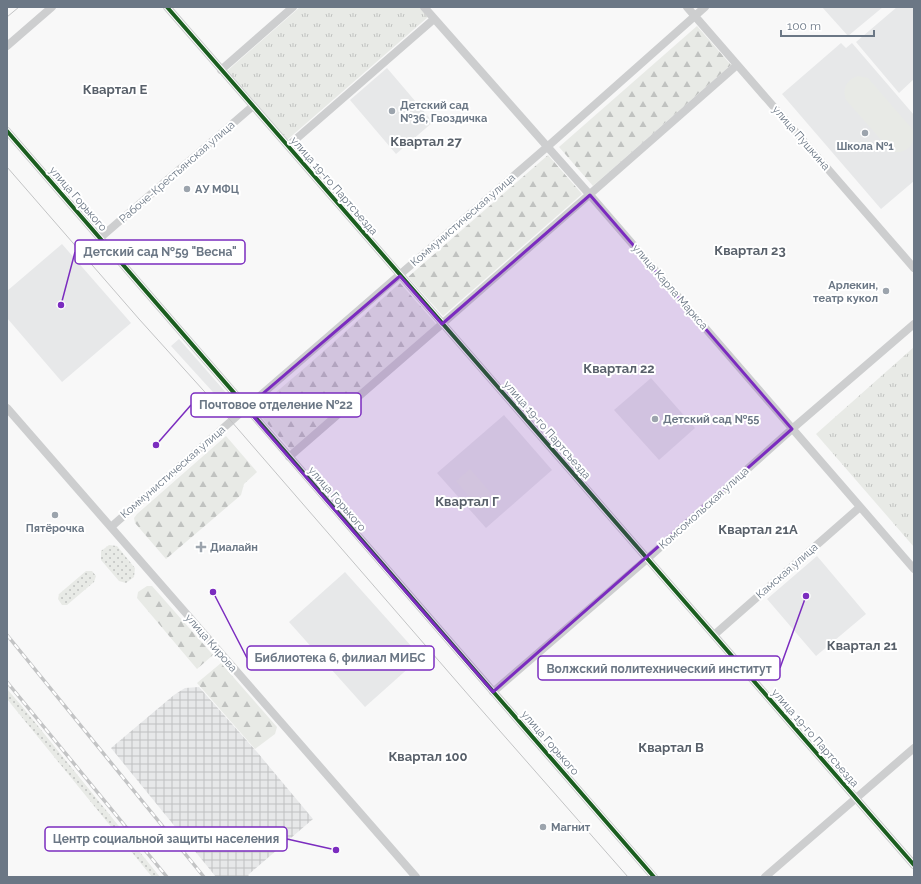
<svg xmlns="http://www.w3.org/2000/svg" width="921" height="884" font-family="Raleway,sans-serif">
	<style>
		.built { fill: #e7e8e9 }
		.industrial { fill: url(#industrial-grid) }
		.grass { fill: url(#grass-dots) }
		.forest { fill: url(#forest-firs) }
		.park { fill: url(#park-tufts) }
		.pitch { fill: #e8eae6 }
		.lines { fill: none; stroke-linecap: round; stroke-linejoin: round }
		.minor { stroke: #cdcecf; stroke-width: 8 }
		.tram { stroke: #c3c4c5; stroke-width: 1 }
		.rail-casing { stroke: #c3c4c5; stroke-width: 3.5 }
		.rail { stroke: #fff; stroke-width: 2; stroke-dasharray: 6; stroke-linecap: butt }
		.cycleway-casing { stroke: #fff; stroke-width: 6 }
		.cycleway { stroke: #1b5e20; stroke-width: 4 }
		.marked { fill: #7b2cbf; fill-opacity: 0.2; stroke: #7b2cbf; stroke-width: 3; stroke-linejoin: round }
		.poi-dot { fill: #9ca4ad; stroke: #fff; stroke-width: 1.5 }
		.labels { text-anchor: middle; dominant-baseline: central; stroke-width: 4; stroke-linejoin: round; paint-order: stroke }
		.poi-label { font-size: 11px; font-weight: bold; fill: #6b7785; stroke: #fff; text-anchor: start }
		.street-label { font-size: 11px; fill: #6b7785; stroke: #fff }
		.quarter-label { font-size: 13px; font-weight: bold; fill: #58606a; stroke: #fff }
		.leader { fill: none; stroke: #7b2cbf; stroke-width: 1.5 }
		.callout-dot { fill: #7b2cbf; stroke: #fff; stroke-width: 1.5 }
		.callout { fill: #fff; stroke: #7b2cbf; stroke-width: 1.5 }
		.callout-label { font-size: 12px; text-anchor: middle; font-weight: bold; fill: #6b7785 }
	</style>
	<defs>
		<pattern id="industrial-grid" width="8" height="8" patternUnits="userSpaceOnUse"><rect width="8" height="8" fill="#e7e8e9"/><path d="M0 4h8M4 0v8" fill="none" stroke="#bfc1c2"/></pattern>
		<pattern id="grass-dots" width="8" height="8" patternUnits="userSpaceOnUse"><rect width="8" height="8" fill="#e8eae6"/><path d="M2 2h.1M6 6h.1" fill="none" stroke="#c0c2c0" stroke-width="1.8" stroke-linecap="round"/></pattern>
		<pattern id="forest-firs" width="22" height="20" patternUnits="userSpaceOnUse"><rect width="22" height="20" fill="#e8eae6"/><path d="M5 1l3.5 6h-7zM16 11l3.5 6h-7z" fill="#c0c2c0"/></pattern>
		<pattern id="park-tufts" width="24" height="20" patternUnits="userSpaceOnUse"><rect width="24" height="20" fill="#e8eae6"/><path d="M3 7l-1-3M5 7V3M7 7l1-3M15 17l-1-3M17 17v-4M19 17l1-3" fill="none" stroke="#c0c2c0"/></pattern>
	</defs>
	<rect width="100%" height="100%" fill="#f8f8f8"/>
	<!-- built -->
	<path class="built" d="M822,7H883L848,36Z
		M897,7H914V79L899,93L856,42Z
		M841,43L846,48L852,43L914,115V181L881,209L782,94Z
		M387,68L433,122L396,154L350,100Z
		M62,244L131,323L62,382L7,318V291Z
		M179,339L229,396L222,402L171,346Z
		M651,378L695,428L659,460L614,410Z
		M504,415L552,470L486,528L437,473Z
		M817,556L866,614L816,656L767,599Z
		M345,572L421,657L365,707L289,622Z"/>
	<!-- industrial -->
	<path class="industrial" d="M199,687L257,752L313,819L248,875L250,877H216L111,748L174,695L185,688Z"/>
	<!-- grass -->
	<path class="grass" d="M109,545L117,546L135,568L134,577L126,583L119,581L101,560V551Z
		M86,571H92L96,576L94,582L67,605H62L58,599L59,594Z
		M7,689L21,705L160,877H152L7,699Z"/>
	<!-- forest -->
	<path class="forest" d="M697,26L731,65L593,186L559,147Z
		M548,155L582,194L443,316L408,277Z
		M400,283L436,324L292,451L255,410L307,366Z
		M226,436L257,472L244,484L241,495L166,559L135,523L134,518L137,514Z
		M147,586H152L213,655L197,669L137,598L138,592Z
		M221,663L277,727L275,734L255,749L197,683Z"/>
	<!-- park -->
	<path class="park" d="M300,7H419L428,17L287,140L227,71Z
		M914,347V547L816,434Z"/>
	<!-- pitch -->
	<path class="pitch" d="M858,76L868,78L913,130C916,145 906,155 891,151L846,100C842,89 846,80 858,76Z
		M470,469L495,498L481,510L456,481Z"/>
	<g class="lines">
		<!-- minor -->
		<path class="minor" d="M167,7L914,865
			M424,7L590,195L914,569
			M687,7L914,268
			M7,46L52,7
			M221,70L293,7
			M7,131L654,877
			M288,146L434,19
			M100,238L253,106
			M7,408L416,877
			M289,457L442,324L737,65
			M111,527L246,408L547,147L705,7
			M714,635L860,507
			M493,692L647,559L792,429L914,324
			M765,877L914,748"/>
		<!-- tram -->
		<path class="tram" d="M7,17L19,7
			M7,167L139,319L231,421L471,698L628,877"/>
		<!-- rail casing -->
		<g class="rail-casing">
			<path id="rail" d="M7,635L204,877
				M7,682L167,877"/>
		</g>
		<!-- rail -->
		<use href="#rail" class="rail"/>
		<!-- cycleway casing -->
		<g class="cycleway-casing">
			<path id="cycleway" d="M167,7L914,865
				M7,131L654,877"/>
		</g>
		<!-- cycleway -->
		<use href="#cycleway" class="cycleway"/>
	</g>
	<!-- marked area -->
	<path class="marked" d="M590,195L792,429L493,692L246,408L400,276L442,324Z"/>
	<!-- markers -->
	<g class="poi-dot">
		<circle cx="392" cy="111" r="4"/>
		<circle cx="865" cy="133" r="4"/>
		<circle cx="187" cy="189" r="4"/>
		<circle cx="886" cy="291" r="4"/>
		<circle cx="655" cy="419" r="4"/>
		<circle cx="55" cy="515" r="4"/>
		<path d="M199 541h4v4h4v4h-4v4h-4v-4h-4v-4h4z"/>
		<circle cx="543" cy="827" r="4"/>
	</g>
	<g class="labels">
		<!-- poi labels -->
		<g class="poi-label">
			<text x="400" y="105">Детский сад<tspan x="400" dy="13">№36, Гвоздичка</tspan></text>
			<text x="865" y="146" text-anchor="middle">Школа №1</text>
			<text x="195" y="189">АУ МФЦ</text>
			<text x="878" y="285" text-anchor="end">Арлекин,<tspan x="878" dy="13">театр кукол</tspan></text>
			<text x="663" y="419">Детский сад №55</text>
			<text x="55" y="528" text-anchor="middle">Пятёрочка</text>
			<text x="210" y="547">Диалайн</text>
			<text x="551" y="827">Магнит</text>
		</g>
		<!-- street labels -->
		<g class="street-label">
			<text transform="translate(801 138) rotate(49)">улица Пушкина</text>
			<text transform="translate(177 172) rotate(-41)">Рабоче-Крестьянская улица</text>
			<text transform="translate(334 186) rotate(49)">улица 19-го Партсъезда</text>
			<text transform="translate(78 199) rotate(49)">улица Горького</text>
			<text transform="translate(463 220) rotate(-41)">Коммунистическая улица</text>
			<text transform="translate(670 287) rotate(49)">улица Карла Маркса</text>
			<text transform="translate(547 430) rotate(49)">улица 19-го Партсъезда</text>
			<text transform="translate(173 472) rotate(-41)">Коммунистическая улица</text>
			<text transform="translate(337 499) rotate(49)">улица Горького</text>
			<text transform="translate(704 508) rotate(-42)">Комсомольская улица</text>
			<text transform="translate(787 571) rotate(-41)">Камская улица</text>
			<text transform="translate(211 643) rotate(49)">улица Кирова</text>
			<text transform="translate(815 738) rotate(49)">улица 19-го Партсъезда</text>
			<text transform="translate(550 743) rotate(49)">улица Горького</text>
		</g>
		<!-- quarter labels -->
		<g class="quarter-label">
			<text x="115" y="89">Квартал Е</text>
			<text x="426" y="141">Квартал 27</text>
			<text x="750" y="250">Квартал 23</text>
			<text x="619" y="368">Квартал 22</text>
			<text x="467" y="501">Квартал Г</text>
			<text x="758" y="529">Квартал 21А</text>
			<text x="862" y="645">Квартал 21</text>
			<text x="671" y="747">Квартал В</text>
			<text x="428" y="756">Квартал 100</text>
		</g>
	</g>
	<!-- callouts -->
	<path class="leader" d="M61 305L75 252M156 445L191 405M213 592L247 658M806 596L780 668M336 850L287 839"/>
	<g class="callout-dot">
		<circle cx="61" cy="305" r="4"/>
		<circle cx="156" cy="445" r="4"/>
		<circle cx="213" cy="592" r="4"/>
		<circle cx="806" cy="596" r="4"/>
		<circle cx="336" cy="850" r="4"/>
	</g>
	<g class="callout">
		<rect x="75" y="240" width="170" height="24" rx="4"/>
		<rect x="191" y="393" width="170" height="24" rx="4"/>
		<rect x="247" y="646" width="187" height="24" rx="4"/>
		<rect x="538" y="656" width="242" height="24" rx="4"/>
		<rect x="45" y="827" width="242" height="24" rx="4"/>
	</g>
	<g class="callout-label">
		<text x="160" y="256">Детский сад №59 "Весна"</text>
		<text x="276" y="409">Почтовое отделение №22</text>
		<text x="340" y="662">Библиотека 6, филиал МИБС</text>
		<text x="659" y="673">Волжский политехнический институт</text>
		<text x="166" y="843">Центр социальной защиты населения</text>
	</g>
	<!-- border -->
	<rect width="921" height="884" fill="none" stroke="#6b7785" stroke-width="16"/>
	<!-- scale -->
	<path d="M781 30v6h93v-6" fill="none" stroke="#6b7785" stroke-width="2"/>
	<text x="787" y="30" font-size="12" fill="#6b7785" stroke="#ffffff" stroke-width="3" paint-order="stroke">100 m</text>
</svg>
